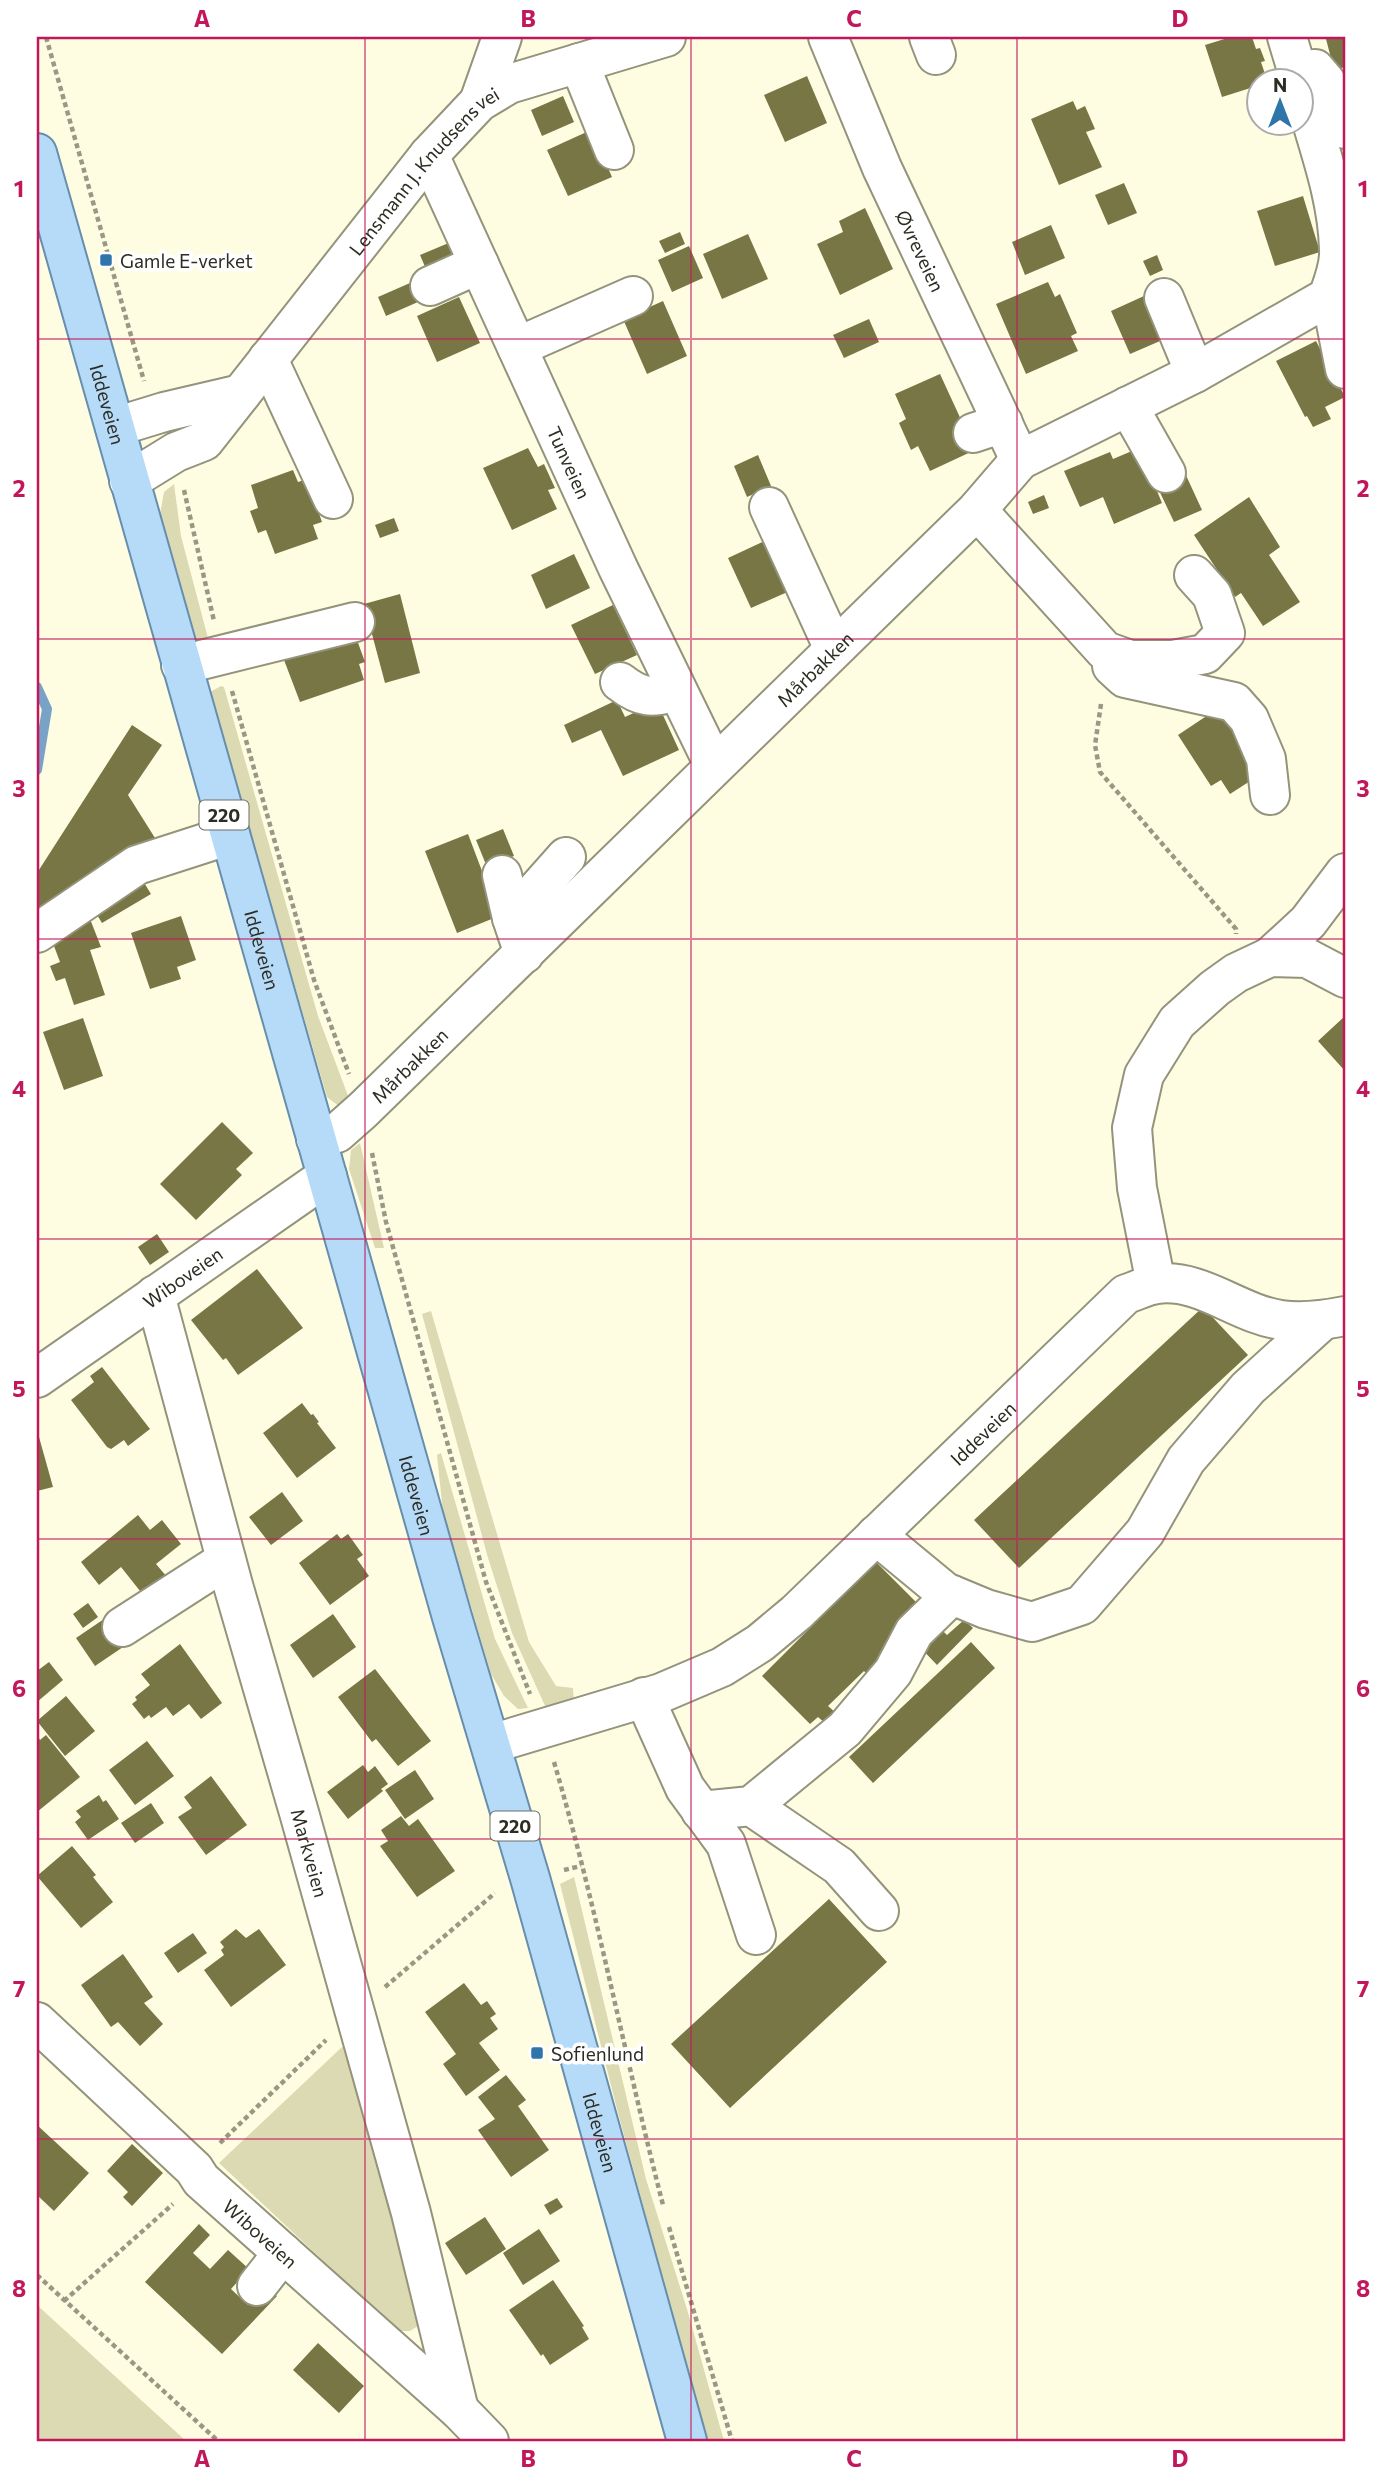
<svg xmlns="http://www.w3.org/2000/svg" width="1382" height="2478" font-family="Commissioner,sans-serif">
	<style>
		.green { fill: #dcdab3 }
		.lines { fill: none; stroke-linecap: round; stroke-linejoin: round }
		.stream { stroke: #79a3c6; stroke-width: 10 }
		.building { fill: #787644 }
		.minor-casing { stroke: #94937b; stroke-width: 42 }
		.major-casing { stroke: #678eac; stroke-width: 42 }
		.path { stroke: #999885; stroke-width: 4.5; stroke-dasharray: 5 3.5; stroke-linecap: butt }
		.minor { stroke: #fff; stroke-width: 38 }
		.major { stroke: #b6dbf9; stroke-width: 38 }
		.grid { fill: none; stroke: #c2185b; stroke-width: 2; stroke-opacity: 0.55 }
		.poi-dot { fill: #2f75aa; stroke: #fff; stroke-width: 2.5 }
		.labels { text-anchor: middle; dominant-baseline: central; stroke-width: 7; stroke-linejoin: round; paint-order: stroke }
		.shield { fill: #fff; stroke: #6d6c65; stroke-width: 2 }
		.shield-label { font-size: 18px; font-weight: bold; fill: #2e2d23 }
		.street-label { font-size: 19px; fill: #2e2d23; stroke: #fff }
		.poi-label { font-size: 19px; fill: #2e2d23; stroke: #fff; text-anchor: start }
		.neatline { fill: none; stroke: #c2185b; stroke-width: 2.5 }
		.grid-label { font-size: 23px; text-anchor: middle; font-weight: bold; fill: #c2185b }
	</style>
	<rect width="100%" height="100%" fill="#fefde2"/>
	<!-- green -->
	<path class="green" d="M174,484L181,536L209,642L195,643L160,514L164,492Z
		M221,686L224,687L318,1016L350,1101L340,1107L327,1097L210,692Z
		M360,1143L384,1248H375L349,1169L351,1150Z
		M431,1311L529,1642L556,1686L573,1688L574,1702L546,1708L512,1633L488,1558L422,1314Z
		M441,1453L495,1639L528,1708L518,1709L504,1696L491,1674L443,1512L437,1455Z
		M574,1877L646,2179L687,2309L724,2441H707L618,2113L560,1884Z
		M342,2047L347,2048L421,2324L410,2331H398L219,2163Z
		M37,2305L186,2441H37Z"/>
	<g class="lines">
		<!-- stream -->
		<path class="stream" d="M37,687L47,709L37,770"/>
	</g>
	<!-- building -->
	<path class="building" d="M1231,37H1252L1256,49L1260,48L1265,61L1261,62L1267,80H1260V85L1222,97L1205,45Z
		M1336,37H1345V67L1334,70L1326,39Z
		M807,76L827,123L785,142L764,95Z
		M563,96L574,122L542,136L531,110Z
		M1073,101L1077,110L1085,106L1095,129L1086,132L1102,167L1059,185L1031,119Z
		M591,130L612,177L568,196L547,150Z
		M1124,183L1137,213L1108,225L1095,195Z
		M1303,196L1320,252L1275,266L1257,211Z
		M865,208L893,269L840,295L817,244L843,232L839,221Z
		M1051,225L1065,258L1025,275L1012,242Z
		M680,232L685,244L665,253L659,241Z
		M748,234L768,279L722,299L703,254Z
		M451,242L460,262L429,276L420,255Z
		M689,246L703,278L672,292L658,260Z
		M1157,255L1163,270L1150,276L1143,261Z
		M1048,282L1055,297L1060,294L1077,333L1071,336L1078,351L1026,374L996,304Z
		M410,283L418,302L386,316L378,297Z
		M1155,291L1167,338L1130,354L1111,311Z
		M459,297L480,343L437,362L417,316Z
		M663,301L687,356L647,374L623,319Z
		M869,319L879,342L844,358L833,335Z
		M1316,341L1345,397L1325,407L1331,419L1313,427L1307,416L1305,417L1276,361Z
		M940,374L975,450L930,471L918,446L911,450L899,423L906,419L895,394Z
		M528,448L538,467L544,464L555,488L548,490L557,509L512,530L483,468Z
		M1139,448L1162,503L1114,524L1103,497L1080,507L1064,471L1110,452L1113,459Z
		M758,455L771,486L747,497L734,466Z
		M293,470L298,482L307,479L322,522L313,525L318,539L275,554L266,530L258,533L250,511L258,508L251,485Z
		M1184,471L1202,510L1174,522L1156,484Z
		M1044,495L1049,508L1033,514L1028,502Z
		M1249,497L1280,547L1269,555L1300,602L1263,626L1241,593L1235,597L1194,535Z
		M394,518L399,531L380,538L375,525Z
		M769,539L792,590L751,608L728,558Z
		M574,554L590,588L546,609L531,575Z
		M400,594L420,673L385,683L364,604Z
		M613,605L637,655L595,674L571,625Z
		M357,640L365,662L359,664L364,680L300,702L284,660L307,652Z
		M617,700L625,717L657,702L679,750L623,776L601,730L572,743L564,725Z
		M1226,703L1261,774L1230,794L1221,780L1211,786L1178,735Z
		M132,725L162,745L128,795L155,838L37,913V873Z
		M503,829L514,856L487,867L476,840Z
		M468,834L499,916L457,933L425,851Z
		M140,876L151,894L102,923L91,905Z
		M181,916L196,960L177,967L181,979L150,989L131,933Z
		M90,919L101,947L90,950L105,995L74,1005L65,978L56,981L50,966L60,962L51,938L80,928L79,923Z
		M1345,1016V1071L1318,1041Z
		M83,1018L103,1076L64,1090L43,1032Z
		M222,1122L253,1153L236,1169L242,1175L196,1220L160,1184Z
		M157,1234L169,1252L150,1265L138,1247Z
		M257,1269L303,1328L238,1375L226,1358L223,1360L191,1320Z
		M1203,1307L1248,1355L1019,1568L974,1520Z
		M102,1367L150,1429L128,1446L124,1440L111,1449L107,1447L71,1400L94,1382L90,1376Z
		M302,1403L311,1415L313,1414L319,1422L317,1423L336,1448L297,1478L263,1433Z
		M39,1437L53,1487L37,1491V1438Z
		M282,1492L303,1521L271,1545L249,1517Z
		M138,1515L150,1530L162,1520L181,1544L156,1564L167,1577L144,1596L121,1567L99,1585L81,1562Z
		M337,1534L341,1539L348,1534L363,1555L357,1559L369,1576L330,1605L299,1563Z
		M876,1562L924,1610L871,1678L864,1671L828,1706L836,1713L825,1723L818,1717L810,1724L762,1676Z
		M88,1603L98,1617L83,1628L73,1614Z
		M333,1614L356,1647L313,1678L290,1645Z
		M107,1617L126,1645L95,1666L76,1638Z
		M964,1620L973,1628L937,1665L916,1643L936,1624L947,1635Z
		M971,1642L995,1668L873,1783L849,1757Z
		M180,1644L222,1703L201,1719L189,1704L173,1716L166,1707L151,1718L149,1715L144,1719L132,1704L137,1700L135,1697L150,1685L141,1674Z
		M49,1662L63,1680L37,1702V1671Z
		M375,1669L431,1741L398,1766L376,1739L372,1742L338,1697Z
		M66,1696L95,1731L65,1756L37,1721Z
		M37,1735L40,1740L46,1735L80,1777L37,1812Z
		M147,1741L174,1776L135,1805L109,1770Z
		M363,1765L368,1772L375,1766L388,1784L381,1789L383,1791L348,1819L327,1792Z
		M415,1770L434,1799L405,1819L385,1790Z
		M211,1776L247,1825L206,1855L178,1817L192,1808L184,1797Z
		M99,1795L103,1802L106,1800L119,1819L88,1840L75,1822L81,1817L76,1811Z
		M151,1803L164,1823L135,1843L121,1823Z
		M401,1816L409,1826L418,1819L455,1871L417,1897L380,1846L388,1841L381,1830Z
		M72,1846L96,1875L93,1877L113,1902L81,1928L37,1876Z
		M829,1899L887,1962L730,2108L671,2044Z
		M236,1929L246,1938L259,1929L286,1965L231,2007L204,1970L224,1955L221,1950L224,1947L220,1942Z
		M193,1933L207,1953L178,1973L164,1953Z
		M123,1954L153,1997L144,2003L163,2024L140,2046L118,2022L111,2027L81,1985Z
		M464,1983L481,2005L487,2001L496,2014L490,2018L498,2029L479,2043L500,2070L466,2096L443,2064L456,2054L425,2012Z
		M506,2075L526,2100L518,2106L549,2150L511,2177L478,2130L495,2119L478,2097Z
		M37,2125L89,2173L54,2211L37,2195Z
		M132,2144L163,2173L132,2206L123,2197L128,2192L107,2171Z
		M557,2198L563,2207L550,2215L544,2205Z
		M485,2217L506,2249L466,2275L445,2243Z
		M199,2224L210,2235L193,2253L210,2269L228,2250L249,2269L231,2289L248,2305L266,2286L277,2296L222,2354L145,2282Z
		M539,2229L560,2261L523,2285L503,2253Z
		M553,2280L584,2326L582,2327L589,2339L550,2365L543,2354L541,2356L509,2310Z
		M318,2343L364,2386L339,2413L293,2370Z"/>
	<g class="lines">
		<!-- minor casing -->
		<g class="minor-casing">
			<g id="minor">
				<path id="s1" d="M828,37L882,168L1020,460"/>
				<path d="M929,37L936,55"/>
				<path d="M1287,37L1300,80"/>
				<path d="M579,63L614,150"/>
				<path d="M1297,71L1315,69L1326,82L1345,129"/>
				<path d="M479,102L502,37"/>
				<path id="s2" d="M429,155L618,568L714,765"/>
				<path d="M430,286L479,264"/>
				<path d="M1328,297L1335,318L1345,369"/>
				<path d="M1164,298L1195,373"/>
				<path d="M517,347L633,296"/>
				<path d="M268,359L333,499"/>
				<path id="s3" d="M241,394L429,155L479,102L509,84L666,37"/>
				<path d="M1128,406L1166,473"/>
				<path d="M115,427L164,412L241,394L204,441L176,452L129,481"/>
				<path d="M973,433L1003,423"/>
				<path d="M769,507L834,649"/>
				<path d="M977,510L1105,651L1130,660H1173L1205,654L1225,633L1212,595L1194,575"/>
				<path d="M181,665L355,622"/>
				<path d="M1112,666L1125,678L1234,702L1249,719L1266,759L1270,795"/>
				<path d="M620,682C642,699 651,698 677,691"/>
				<path d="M502,875L512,918L524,954"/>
				<path d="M512,918L566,857"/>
				<path d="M37,933L137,865L230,835"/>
				<path d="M1270,957L1308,922L1345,873"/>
				<path id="s4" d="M316,1139L337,1133L363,1110L977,510L1020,460L1195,373L1328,297C1333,283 1340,266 1339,250C1338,195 1316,140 1302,88"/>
				<path d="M1156,1284L1137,1188L1132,1128L1144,1075L1177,1022L1215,988L1236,973L1270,957L1307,958L1345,978"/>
				<path id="s5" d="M155,1295L233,1585L300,1816L411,2213L459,2410"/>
				<path id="s6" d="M37,1378L327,1176"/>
				<path d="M876,1535L945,1592L986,1609L1032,1622L1082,1605L1145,1532L1186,1460L1248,1388L1323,1320"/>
				<path d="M122,1627L226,1560"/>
				<path d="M644,1697L685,1788L726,1844L756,1935"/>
				<path id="s7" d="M491,1744L661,1693L722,1667L760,1643L796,1613L1126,1294C1136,1291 1147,1285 1157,1284C1201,1278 1238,1314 1281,1320C1301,1323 1325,1320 1345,1316"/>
				<path d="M751,1806L839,1866L879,1911"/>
				<path d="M701,1811L751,1806L845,1729L893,1672L914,1632L952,1595"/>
				<path id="s8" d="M37,2022L194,2169L201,2180L459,2410L489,2441"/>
				<path d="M257,2286L283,2253"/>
			</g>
		</g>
		<!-- major casing -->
		<g class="major-casing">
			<g id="major">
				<path id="s9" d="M37,153L452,1617L530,1878L687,2441"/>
			</g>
		</g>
		<!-- path -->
		<path class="path" d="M46,37L144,381
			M184,490L214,621
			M232,691L314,980L349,1074
			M1101,704L1095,745L1100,772L1236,929V934
			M372,1153L386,1222L486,1582L530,1694
			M554,1762C597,1908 625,2058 663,2205
			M564,1870L581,1866
			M385,1987L495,1893
			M220,2143L326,2040
			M669,2227L732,2441
			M37,2275L218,2441
			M64,2301L173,2204"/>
		<!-- minor -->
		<use href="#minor" class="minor"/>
		<!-- major -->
		<use href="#major" class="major"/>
	</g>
	<!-- grid -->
	<path class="grid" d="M365,37V2441M691,37V2441M1017,37V2441M37,339H1345M37,639H1345M37,939H1345M37,1239H1345M37,1539H1345M37,1839H1345M37,2139H1345"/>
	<!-- markers -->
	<g class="poi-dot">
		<rect x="99" y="253" width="14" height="14" rx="3.5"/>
		<rect x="530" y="2046" width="14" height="14" rx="3.5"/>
	</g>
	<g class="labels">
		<!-- shield labels -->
		<g class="shield">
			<rect x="199.5" y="800.5" width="49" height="29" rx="5"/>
			<rect x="490.5" y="1811.5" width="49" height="29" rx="5"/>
		</g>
		<g class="shield-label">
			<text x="224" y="815">220</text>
			<text x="515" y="1826">220</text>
		</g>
		<!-- street labels -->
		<g class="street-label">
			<text stroke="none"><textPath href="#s3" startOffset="289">Lensmann J. Knudsens vei</textPath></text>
			<text stroke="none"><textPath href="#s1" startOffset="233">Øvreveien</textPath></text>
			<text stroke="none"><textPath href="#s9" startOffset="261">Iddeveien</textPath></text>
			<text stroke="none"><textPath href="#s2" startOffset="338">Tunveien</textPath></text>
			<text stroke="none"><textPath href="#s4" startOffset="688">Mårbakken</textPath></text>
			<text stroke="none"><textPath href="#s9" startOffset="828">Iddeveien</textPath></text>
			<text stroke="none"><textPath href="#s4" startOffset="121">Mårbakken</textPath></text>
			<text stroke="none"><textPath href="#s6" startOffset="177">Wiboveien</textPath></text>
			<text stroke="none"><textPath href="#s7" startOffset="595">Iddeveien</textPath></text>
			<text stroke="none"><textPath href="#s9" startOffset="1395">Iddeveien</textPath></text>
			<text stroke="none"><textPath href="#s5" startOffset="579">Markveien</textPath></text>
			<text stroke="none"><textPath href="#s9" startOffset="2058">Iddeveien</textPath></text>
			<text stroke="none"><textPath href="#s8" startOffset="308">Wiboveien</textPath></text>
		</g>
		<!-- poi labels -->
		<g class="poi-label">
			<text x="120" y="260">Gamle E-verket</text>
			<text x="551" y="2053">Sofienlund</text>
		</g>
	</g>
	<!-- border -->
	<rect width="1382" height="2478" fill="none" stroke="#ffffff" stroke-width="77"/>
	<!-- north arrow -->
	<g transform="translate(1280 102)"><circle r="33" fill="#ffffff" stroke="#ababa7" stroke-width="2"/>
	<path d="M0-5L12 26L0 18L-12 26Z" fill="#2f75aa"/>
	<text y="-10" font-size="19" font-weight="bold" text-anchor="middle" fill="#2e2d23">N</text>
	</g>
	<rect x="38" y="38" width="1306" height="2402" class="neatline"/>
	<g class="grid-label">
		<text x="202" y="27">A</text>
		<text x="528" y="27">B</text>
		<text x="854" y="27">C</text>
		<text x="1180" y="27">D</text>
		<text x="19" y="197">1</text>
		<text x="1363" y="197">1</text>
		<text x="19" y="497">2</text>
		<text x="1363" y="497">2</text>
		<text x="19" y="797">3</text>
		<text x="1363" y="797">3</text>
		<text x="19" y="1097">4</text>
		<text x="1363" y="1097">4</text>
		<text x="19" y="1397">5</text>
		<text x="1363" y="1397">5</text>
		<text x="19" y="1697">6</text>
		<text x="1363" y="1697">6</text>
		<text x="19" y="1997">7</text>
		<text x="1363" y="1997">7</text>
		<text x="19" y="2297">8</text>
		<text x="1363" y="2297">8</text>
		<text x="202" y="2467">A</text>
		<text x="528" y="2467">B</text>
		<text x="854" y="2467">C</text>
		<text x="1180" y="2467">D</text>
	</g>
</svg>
